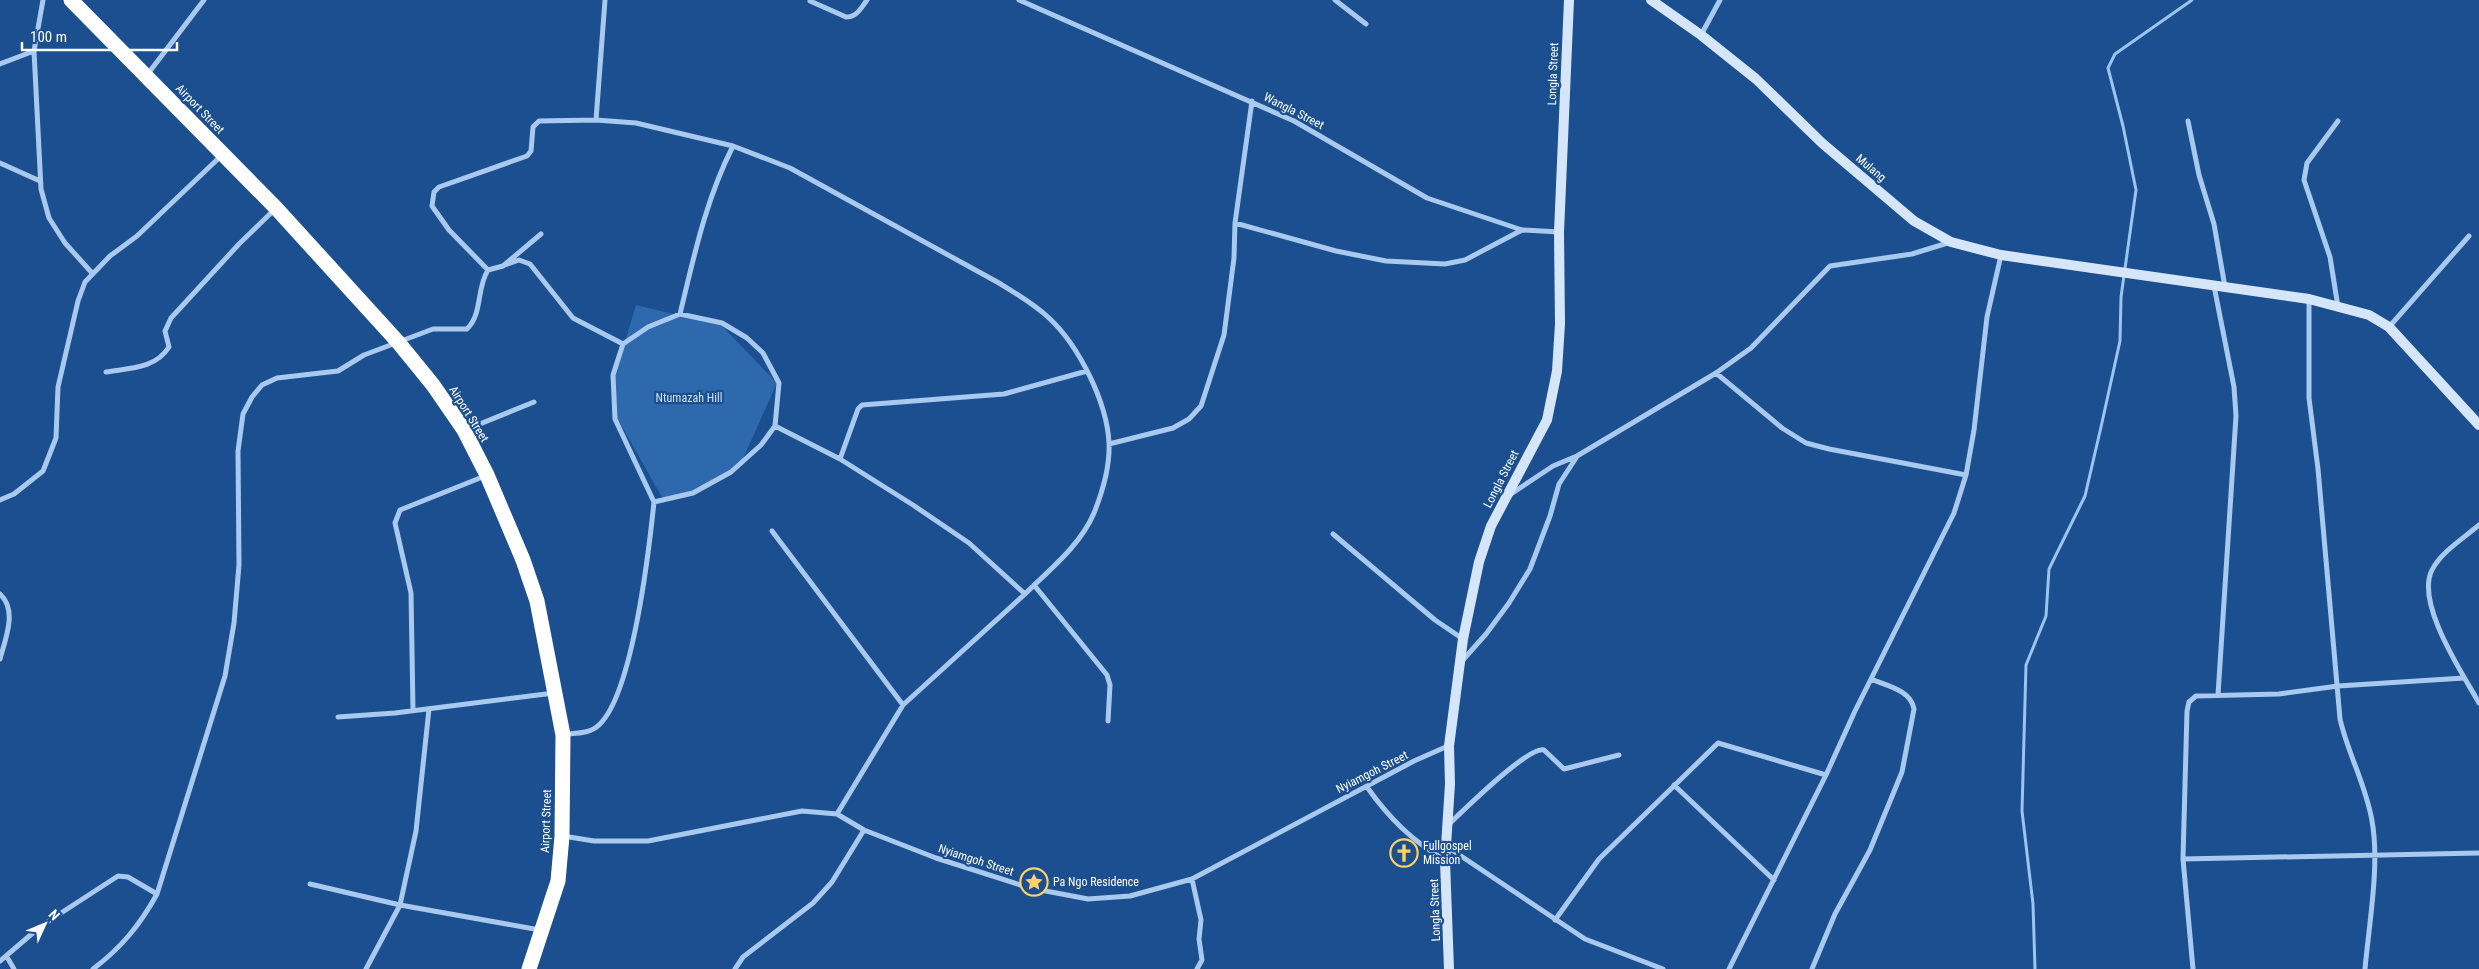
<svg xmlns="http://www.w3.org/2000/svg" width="2479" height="969" font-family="'Roboto Condensed',sans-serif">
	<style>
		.green { fill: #2e69ad }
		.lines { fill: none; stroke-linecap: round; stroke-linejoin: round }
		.stream { stroke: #9cc4f0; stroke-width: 3 }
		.street { stroke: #a9c9ee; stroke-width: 5 }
		.secondary { stroke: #d6e6fa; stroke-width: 10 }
		.highway { stroke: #fff; stroke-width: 15 }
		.labels { text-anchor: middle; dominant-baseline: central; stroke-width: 4.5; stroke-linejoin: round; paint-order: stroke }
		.street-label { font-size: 12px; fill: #fff; stroke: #1b4f8f }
		.park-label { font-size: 12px; fill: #cfe3fa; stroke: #1b4f8f }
		.poi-label { font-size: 12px; fill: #fff; stroke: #1b4f8f; text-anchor: start }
	</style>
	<rect width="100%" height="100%" fill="#1b4f8f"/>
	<!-- green -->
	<path class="green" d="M636,305L722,326L777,383L741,463L692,492L663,499L616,416L615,375Z"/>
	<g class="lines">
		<!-- stream -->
		<path class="stream" d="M2035,969L2033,904L2022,811L2026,665L2046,616L2049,569L2085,496L2101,427L2120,341L2121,297L2136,190L2123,126L2108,68L2115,54L2192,0"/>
		<!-- street -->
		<path class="street" d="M43,0L34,51L41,189L49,218L65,243L93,274
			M1019,0L1294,121L1427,198L1522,230L1559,232
			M1335,0L1366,24
			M810,1L846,17C857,17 861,8 867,0
			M1701,35L1720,0
			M0,64L34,51
			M147,75L204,0
			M596,120L605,0
			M2188,121L2199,175L2214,224L2225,287
			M0,163L40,181
			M1235,223L1336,251L1386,261L1445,264L1465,260L1522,230
			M505,265L519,260L530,264L573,318L623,344
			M488,270L449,230L432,206L434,192L439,187L527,156L531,151L533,127L539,121L596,120L636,123L733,146L790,168L999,283C1017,294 1034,304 1049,318C1079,346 1107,402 1109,443C1110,465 1102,493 1094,513C1080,546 1049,570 1025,594
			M2214,286L2234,387L2236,416L2218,695
			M2309,299V398L2318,469L2340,719C2348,754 2366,785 2372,821C2380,864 2369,924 2365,969
			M2338,307L2330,257L2304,180L2307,163L2338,121
			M680,314L722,323L747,338L763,353L779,383L775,426L761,445L731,472L693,493L654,502L615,419L613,375L623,344L648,327Z
			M680,314C694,256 706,199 733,146
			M2389,327L2469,236
			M106,372C130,368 155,369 169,347L165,331L171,318L239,244L274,210
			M1716,373L1782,428L1806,443L1829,449L1966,475
			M775,426L840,459L913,505L969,543L1025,594L903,705L837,814
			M465,430L534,402
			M1109,444L1173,428L1189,419L1201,406L1224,335L1234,258L1235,223L1252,101
			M840,459L858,409L862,405L1004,394L1087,371
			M1511,494L1553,466L1577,456L1716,373L1751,348L1830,266L1912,254L1951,242
			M0,500L14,494L43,471L56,438L58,387L78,301L85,282L110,256L137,236L222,155
			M2479,525C2464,538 2441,552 2432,570C2415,603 2463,674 2479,703
			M772,531L903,705
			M1333,534L1435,620L1463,639
			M1034,585L1107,675L1110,685L1108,721
			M0,594C18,610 5,640 0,659
			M1462,661L1486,634L1509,603L1530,569L1550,516L1559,484L1576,458
			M413,710L411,593L395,523L400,510L485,476
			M338,717L395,713L554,693
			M565,734C578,733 590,734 600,724C633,691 649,550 654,502
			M1674,785L1774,880
			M1367,787C1389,818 1412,841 1445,860
			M1449,824C1463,811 1528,746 1544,750L1564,769L1619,755
			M563,836L594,841H648L802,811L837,814L864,830L936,858L1030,888L1088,899L1130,896L1192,879L1414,761L1448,746
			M1446,846L1585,939L1663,969
			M2183,859L2479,853
			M1192,879L1201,920L1199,939L1202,960L1197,969
			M310,884L400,905L540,930
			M1555,920L1599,859L1718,743L1826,775L1855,711L1954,513L1966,475L1974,430L1987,317L2001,255
			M7,957L14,969
			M0,961L41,926L118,876L128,877L157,894
			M93,969C121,948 140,925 157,894L225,676L234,623L239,565L238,451L243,414L252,397L262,385L277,378L338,371L364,355L433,329H467C483,313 476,289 488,270L503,266L541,234
			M366,969L400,905L416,831L429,709
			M735,969L743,957L813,903L832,882L864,830
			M1729,969L1826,775
			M1812,969L1835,914L1870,850L1902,772L1914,709C1911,690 1887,686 1871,679
			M2193,969L2183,859L2187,711L2189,702L2196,696L2279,694L2338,686L2464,678"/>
		<!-- secondary -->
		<path class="secondary" d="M1651,0L1701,35L1756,79L1822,143L1914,221L1951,242L2001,255L2309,299L2369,315L2389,327L2479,425
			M1449,969L1445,861L1450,784L1449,746L1463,639L1479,562L1491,526L1547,420L1557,371L1560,324L1559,232L1569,0"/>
		<!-- highway -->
		<path class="highway" d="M71,0L276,208L398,342L433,385L464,430L487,475L523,560L537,601L563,735L562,836L558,881L529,969"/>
	</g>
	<!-- icons -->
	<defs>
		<g id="church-ring" transform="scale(1.4375)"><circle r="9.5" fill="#1b4f8f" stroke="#ffd166" stroke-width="1.5"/><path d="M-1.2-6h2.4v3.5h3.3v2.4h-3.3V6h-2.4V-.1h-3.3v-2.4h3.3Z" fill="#ffd166"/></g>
		<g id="sight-ring" transform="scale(1.4375)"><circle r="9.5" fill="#1b4f8f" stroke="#ffd166" stroke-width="1.5"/><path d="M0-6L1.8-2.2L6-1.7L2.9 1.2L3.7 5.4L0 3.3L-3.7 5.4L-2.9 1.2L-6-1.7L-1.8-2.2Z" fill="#ffd166"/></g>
	</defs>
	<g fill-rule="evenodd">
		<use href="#church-ring" x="1404" y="853"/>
		<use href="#sight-ring" x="1034" y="882"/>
	</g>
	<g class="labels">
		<!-- street labels -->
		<g class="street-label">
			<text transform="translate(1553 74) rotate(-88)">Longla Street</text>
			<text transform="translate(200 109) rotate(46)">Airport Street</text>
			<text transform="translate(1294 111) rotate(27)">Wangla Street</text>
			<text transform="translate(1871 168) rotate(40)">Mulang</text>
			<text transform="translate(469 414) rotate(58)">Airport Street</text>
			<text transform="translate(1501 479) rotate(-63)">Longla Street</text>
			<text transform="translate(1372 772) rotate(-27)">Nyiamgoh Street</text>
			<text transform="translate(546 821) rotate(-88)">Airport Street</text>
			<text transform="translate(976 860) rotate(18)">Nyiamgoh Street</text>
			<text transform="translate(1435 910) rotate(-92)">Longla Street</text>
		</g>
		<!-- park labels -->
		<g class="park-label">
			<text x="689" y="398">Ntumazah Hill</text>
		</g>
		<!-- poi labels -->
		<g class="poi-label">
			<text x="1423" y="846">Fullgospel<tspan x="1423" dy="14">Mission</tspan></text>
			<text x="1053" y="882">Pa Ngo Residence</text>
		</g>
	</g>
	<!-- north arrow -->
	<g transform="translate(45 924) rotate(46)" stroke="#1b4f8f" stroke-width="4" paint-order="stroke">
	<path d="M0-4L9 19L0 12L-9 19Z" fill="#ffffff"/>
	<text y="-8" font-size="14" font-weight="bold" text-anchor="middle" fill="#ffffff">N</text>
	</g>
	<!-- scale -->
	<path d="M22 42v8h155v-8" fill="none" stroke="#ffffff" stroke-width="2.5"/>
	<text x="30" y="42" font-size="15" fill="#ffffff" stroke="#1b4f8f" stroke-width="4" paint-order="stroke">100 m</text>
</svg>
